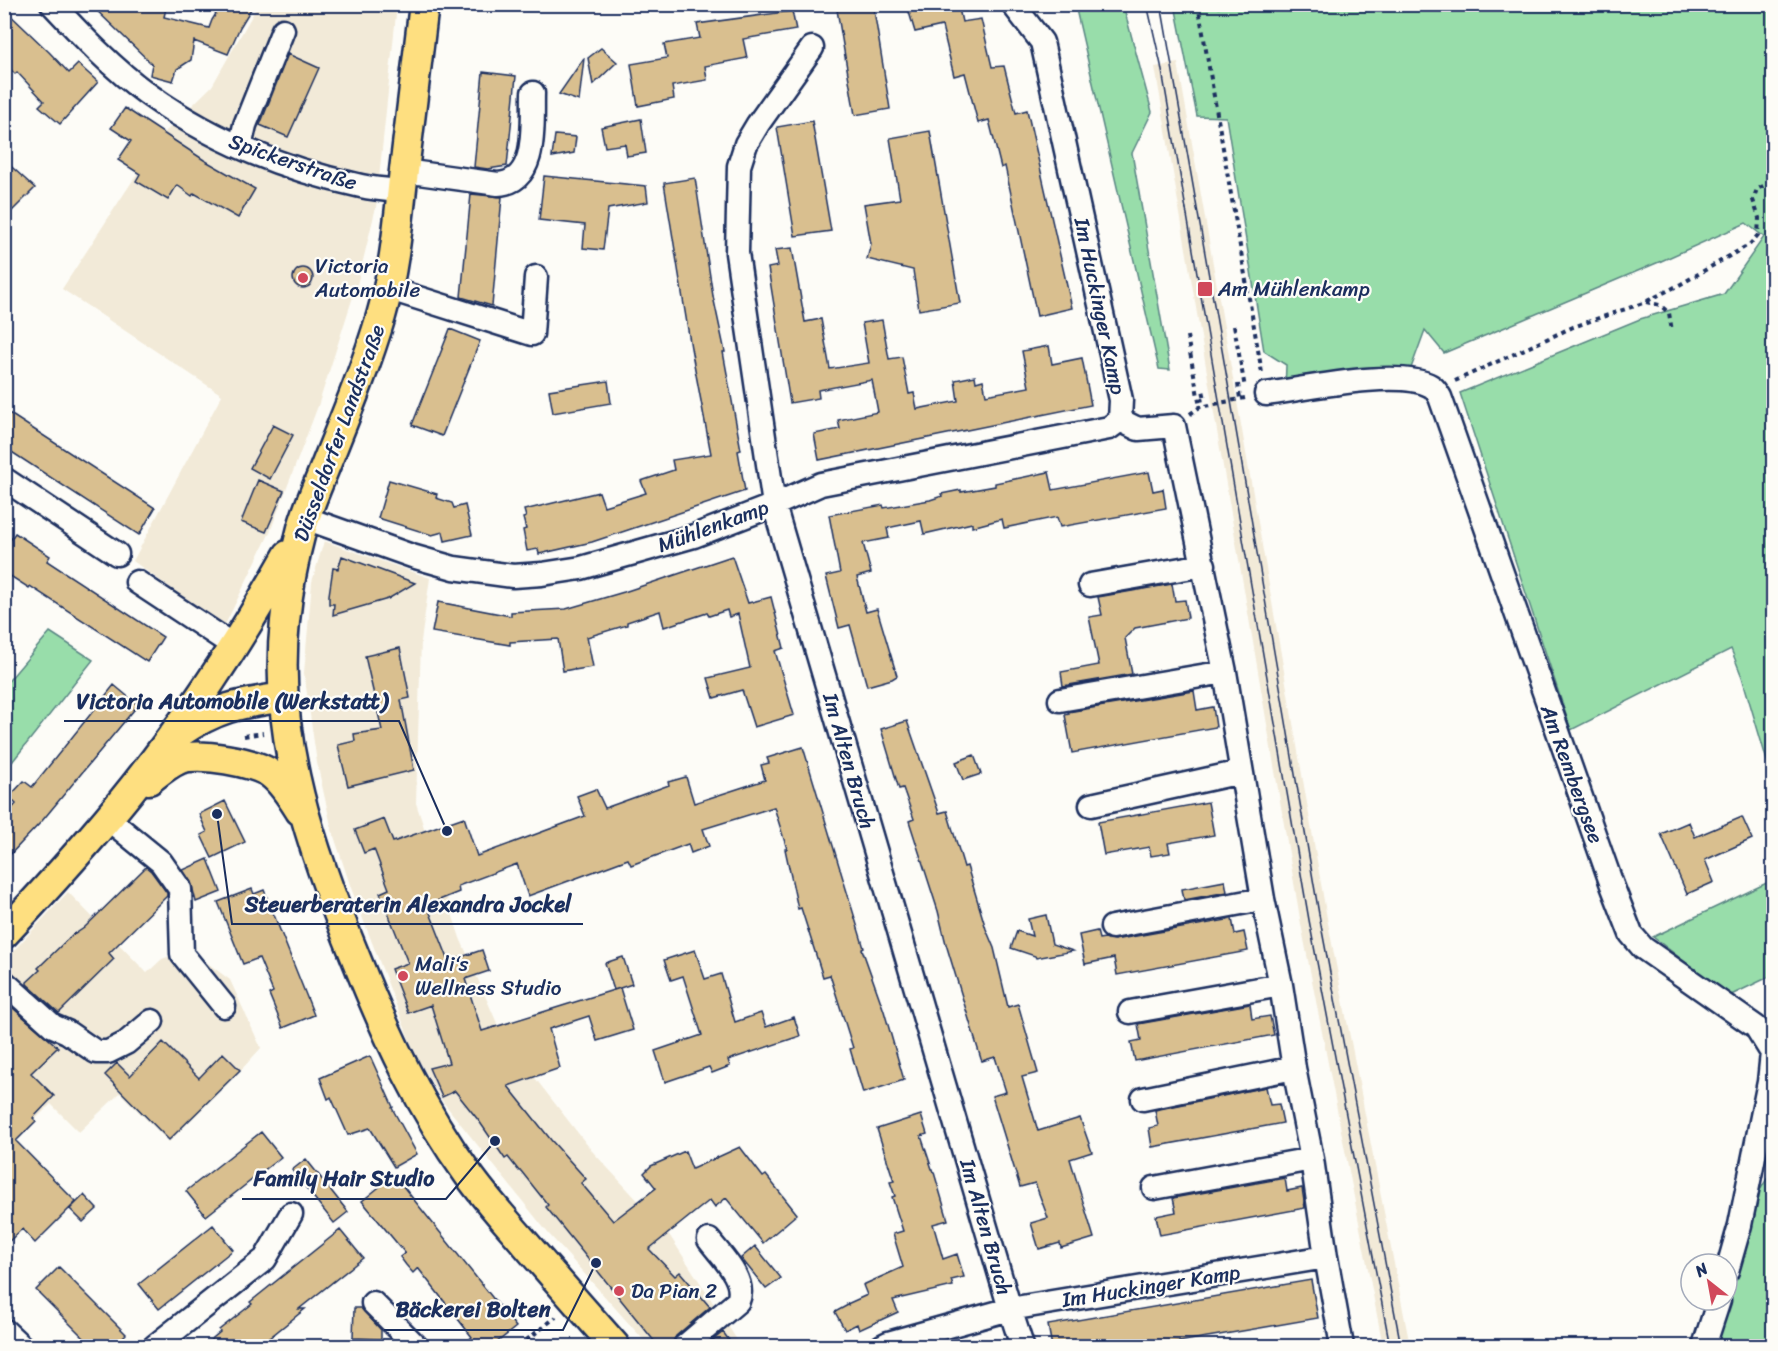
<svg xmlns="http://www.w3.org/2000/svg" width="1778" height="1351" font-family="Sriracha,sans-serif">
	<style>
		.built { fill: #f2ead8 }
		.green { fill: #98ddaa; stroke: #5a8684; stroke-width: 1.5 }
		.building { fill: #d9bf8f; stroke: #1b2f5e; stroke-width: 1.5 }
		.lines { fill: none; stroke-linecap: round; stroke-linejoin: round }
		.minor-casing { stroke: #1b2f5e; stroke-width: 27 }
		.major-casing { stroke: #1b2f5e; stroke-width: 33 }
		.path { stroke: #1b2f5e; stroke-width: 4; stroke-dasharray: 4.5 4.5; stroke-linecap: butt }
		.minor { stroke: #fdfcf7; stroke-width: 22 }
		.major { stroke: #fedf80; stroke-width: 28 }
		.tram { stroke: #1b2f5e; stroke-width: 1.5 }
		.poi-dot { fill: #d1495b; stroke: #fdfcf7; stroke-width: 2 }
		.labels { text-anchor: middle; dominant-baseline: central; stroke-width: 4.5; stroke-linejoin: round; paint-order: stroke }
		.street-label { font-size: 21px; fill: #1b2f5e; stroke: #fdfcf7 }
		.poi-label { font-size: 21px; fill: #1b2f5e; stroke: #fdfcf7; text-anchor: start }
		.leader { fill: none; stroke: #1b2f5e; stroke-width: 2 }
		.callout-dot { fill: #1b2f5e; stroke: #fdfcf7; stroke-width: 2 }
		.callout-label { font-size: 22px; text-anchor: middle; font-weight: bold; fill: #1b2f5e; stroke: #fdfcf7; stroke-width: 4.5; stroke-linejoin: round; paint-order: stroke }
	</style>
	<rect width="100%" height="100%" fill="#fdfcf7"/>
	<filter id="ink" filterUnits="userSpaceOnUse"><feTurbulence type="fractalNoise" baseFrequency=".0167" numOctaves="2"/><feDisplacementMap in="SourceGraphic" scale="12" xChannelSelector="R" yChannelSelector="G"/><feConvolveMatrix kernelMatrix="1 2 1 2 8 2 1 2 1" color-interpolation-filters="sRGB"/></filter>
	<g filter="url(#ink)">
		<!-- built -->
		<path class="built" d="M258,5H397L376,207L358,281L318,406L270,532L224,627L133,561L222,395L62,289L163,134L212,86Z
			M1178,63L1327,918L1410,1346H1383L1301,924L1155,67Z
			M324,541L430,578L421,641L416,803L460,938L503,1037L592,1151L668,1233L741,1346H649L548,1233L443,1102L415,1054L351,888L332,830L317,763L304,673L312,582Z
			M68,892L147,973L162,959L189,949L230,980L261,1048L241,1070L169,1142L120,1093L79,1132L51,1104L5,1149V960Z"/>
		<!-- green -->
		<path class="green" d="M1234,4L1773,5V781L1742,677L1731,649L1571,730L1460,393L1640,319L1724,294L1764,237L1746,223L1659,262L1444,353L1425,330L1407,379L1285,392L1286,365L1264,351L1226,117L1197,116L1175,5H1218V8Z
			M1075,5H1123L1152,112L1132,153L1170,370L1159,369Z
			M50,632L93,660L5,771V685Z
			M1773,880V975L1729,996L1653,937Z
			M1773,1169V1346H1708L1727,1300V1283L1749,1208Z"/>
		<!-- building -->
		<path class="building" d="M90,4H167L164,17L209,28L212,20L222,4H254L240,27L228,54L194,41L191,60L177,69L173,81L150,75L152,64Z
			M836,4H873L890,109L855,115Z
			M942,4H958L962,22L981,19L992,67L1004,66L1016,113L1027,110L1072,308L1037,316L1005,166L1001,168L989,120L978,123L965,73L954,76L942,26L915,32L909,12Z
			M4,9L49,52L69,73L78,64L98,82L60,124L39,106L44,101L17,72L15,74L4,63Z
			M792,11L796,30L743,39L747,58L705,66L707,80L672,86L674,99L638,106L631,64L667,58L664,44L700,38L697,24Z
			M601,48L617,62L593,85L588,58Z
			M288,54L319,68L288,137L260,125Z
			M584,58L579,101L559,94Z
			M483,72L516,76L507,166L488,169L474,167Z
			M125,108L204,160L255,189L238,218L194,193L192,196L177,185L168,200L136,181L140,174L118,160L131,141L111,128Z
			M641,119L646,153L627,156L625,144L605,147L601,127Z
			M812,121L831,231L795,236L777,127Z
			M930,131L960,303L919,310L913,270L867,259L871,244L864,204L900,199L890,138Z
			M555,135L576,137L574,153L552,157Z
			M4,160L35,188L4,219Z
			M544,176L646,186L648,202L608,209L603,250L583,248L585,225L539,220Z
			M695,178L713,296L725,352H723L741,450L738,451L745,491L592,542L539,554L538,549L527,551L523,530L526,529L523,518L526,517L524,510L599,492L604,506L646,493L641,481L674,470L672,460L711,454L691,348L664,183Z
			M471,194L502,197L492,306L461,297Z
			M792,248L805,322L821,319L830,369L869,363L862,323L882,320L889,359L902,357L909,394L914,393L917,409L958,401L955,380L975,376L976,382L983,380L986,395L1029,387L1022,351L1049,346L1052,364L1082,358L1091,405L819,460L814,434L840,429L838,420L878,412L872,380L818,390L819,398L790,403L768,268L778,266L775,250Z
			M293 278a10 10 0 1 1 20 0a10 10 0 1 1-20 0Z
			M450,329L480,341L442,436L412,425Z
			M608,381L611,403L553,413L549,390Z
			M4,410L155,508L139,535L4,447Z
			M273,425L293,435L270,479L250,468Z
			M1049,472L1053,490L1149,472L1153,491L1163,489L1166,508L1060,527L1057,517L1004,528L1002,519L972,527V523L924,534L921,521L887,528L889,538L863,543L871,573L857,577L866,612L877,609L897,676L892,679L867,686L850,625L839,628L826,576L840,573L829,515L883,505L884,508L930,500L942,496L941,494L961,490V492L995,486V483Z
			M258,480L284,491L266,532L241,522Z
			M389,480L437,494L436,498L452,503L454,508L465,505L472,535L445,541L443,532L432,535L378,518Z
			M15,533L50,556L47,561L163,637L147,662L30,586L29,588L4,572V549Z
			M342,556L415,583L388,599L333,615L334,604H329V595L333,568L338,569Z
			M732,556L748,603L771,597L784,648L775,651L794,715L754,727L742,690L714,698L708,678L750,668L738,614L729,617L727,610L709,616L707,613L664,627L660,611L627,622V625L587,637L593,667L574,670V669L563,671L558,639L510,642V645L432,632L438,602L511,616V612L566,609L624,592Z
			M1172,584L1175,601L1185,600L1188,618L1135,628L1125,638L1132,674L1063,686L1061,672L1099,665L1089,617L1102,615L1098,597Z
			M400,648L410,698L401,700L414,770L348,786L338,745L355,741L354,734L382,730L365,656Z
			M114,685L138,705L42,821L4,861V817L16,804L9,797L24,781L32,787Z
			M1194,691L1197,710L1213,707L1216,727L1072,753L1065,715L1069,714L1068,712Z
			M907,721L939,813L947,811L964,867L967,866L986,929L994,948L1008,1007L1018,1004L1038,1073L1022,1077L1038,1131L1080,1118L1092,1152L1070,1159L1094,1238L1061,1248L1060,1243L1039,1249L1031,1223L1048,1218L1035,1183L1020,1187L992,1096L1006,1092L995,1057L982,1061L981,1059L946,944L938,911L909,821L914,819L903,788L899,789L881,729Z
			M803,747L864,948L862,949L884,1011L904,1080L863,1093L850,1049L853,1048L830,975L823,977L801,908L798,909L785,849H787L774,807L703,829L709,846L691,853L688,844L631,865L628,859L528,896L517,864L458,886L459,892L427,905L449,961L482,950L489,971L465,979L482,1031L620,988L633,1030L597,1041L589,1016L549,1029L560,1068L508,1086L551,1140L586,1179L581,1183L613,1221L656,1188L644,1173L651,1166L685,1151L692,1169L740,1147L763,1177L766,1175L797,1214L763,1243L726,1198L715,1207L710,1200L649,1249L675,1276L680,1272L710,1307L676,1336L672,1343L668,1347H659L546,1207L548,1205L521,1171H519L508,1157L505,1159L479,1121L455,1091L442,1097L429,1068L449,1063L431,1005L408,1013L391,969L408,963L380,893L389,889L374,849L364,853L355,830L384,819L393,842L464,817L477,856L585,816L577,796L596,789L605,808L669,785L668,782L686,777L694,803L765,780L761,765L769,763L767,758Z
			M974,755L981,774L963,780L956,762Z
			M225,801L245,842L212,858L201,835L207,832L199,814Z
			M1208,802L1214,835L1168,843L1170,853L1151,856L1149,847L1104,855L1098,822Z
			M1742,817L1752,839L1705,860L1714,882L1687,894L1661,834L1689,822L1695,837Z
			M208,859L221,892L196,902L191,882L183,870Z
			M146,867L151,871L167,893V896L109,953L114,959L59,1013L27,984V982L40,970L38,968L74,933L75,934L84,928Z
			M1225,881L1227,892L1184,900L1182,889Z
			M252,889L254,894L264,890L314,1015L283,1028L269,994L273,992L259,958L243,964L218,902Z
			M1046,915L1052,944L1073,951L1036,958L1035,956L1011,948L1017,931L1032,936L1028,919Z
			M1232,919L1235,934L1244,932L1248,951L1117,975L1114,958L1085,964L1079,935L1097,931L1099,939L1105,938L1114,940Z
			M695,950L705,979L721,974L735,1022L761,1013L766,1027L794,1017L800,1036L728,1060L730,1066L712,1073L709,1067L665,1082L655,1051L702,1035L683,976L671,980L664,960Z
			M623,957L632,984L614,990L605,963Z
			M7,1003L58,1047L31,1073L54,1096L33,1118L36,1121L16,1141L76,1202L35,1243L22,1229L4,1246V1006Z
			M1250,1004L1252,1019L1270,1016L1274,1035L1135,1061L1131,1042L1141,1040L1138,1024Z
			M163,1042L199,1078L223,1053L240,1070L169,1140L105,1075L117,1063L130,1076Z
			M370,1056L393,1107L392,1108L417,1154L394,1167L370,1128L348,1135L331,1097L328,1099L320,1078Z
			M1266,1087L1270,1105L1279,1104L1283,1123L1152,1147L1149,1128L1158,1126L1155,1110Z
			M921,1115L927,1134L921,1136L932,1169H933L948,1220L933,1224L943,1259L957,1254L964,1277L951,1280L953,1286L893,1300L898,1312L859,1330L857,1324L845,1330L835,1312L848,1305L847,1304L867,1295L863,1285L903,1267L893,1234L903,1231L892,1197L895,1196L890,1182L894,1181L877,1129Z
			M261,1132L281,1157L206,1216L186,1191Z
			M306,1159L348,1212L334,1223L292,1170Z
			M394,1175L516,1327L491,1347H460L472,1337L418,1268L413,1273L406,1265L400,1257L405,1253L362,1201Z
			M1285,1178L1287,1191L1302,1188L1305,1208L1160,1235L1156,1216L1176,1212L1173,1198Z
			M84,1195L97,1209L83,1222L70,1209Z
			M213,1225L233,1250L159,1309L139,1284Z
			M340,1230L363,1258L299,1309H305L258,1347H202L220,1332L219,1330L252,1304L250,1302Z
			M755,1246L781,1278L766,1289L741,1258Z
			M59,1267L126,1334L113,1347H93L36,1290Z
			M1311,1280L1318,1318L1149,1347H1052L1048,1325Z
			M354,1308H361L381,1330V1339L353,1338Z
			M723,1332L734,1347H709L707,1345Z"/>
		<g class="lines">
			<!-- minor casing -->
			<g class="minor-casing">
				<path id="minor" d="M52,4C82,36 113,69 149,95C212,140 286,170 361,186C374,189 389,190 402,191
					M1015,7L1042,42L1121,400L1120,420
					M812,48L758,124L746,144L739,166L737,253L774,505L1010,1309L1022,1346
					M240,147L245,125L283,30
					M404,171L498,184C539,182 532,122 533,93
					M387,288L532,334L536,277
					M1266,394C1304,389 1399,368 1431,386C1435,388 1438,394 1440,397L1612,885L1631,934L1643,948L1756,1027L1772,1053L1769,1082L1740,1225L1727,1271
					M4,479L117,554
					M305,518L412,556L454,568L513,576L542,574L581,568L694,536L774,505L821,484L1109,428L1120,420
					M137,582L234,646
					M1090,585L1204,565
					M1060,700L1225,672
					M1091,805L1241,772
					M107,818L161,862L180,889L182,954L224,1006
					M1112,927L1263,899
					M4,982L53,1026L67,1032L96,1052H108L126,1043L152,1021
					M1130,1012L1281,985
					M1143,1099L1294,1068
					M1154,1188L1312,1159
					M1326,1257L1342,1346
					M373,1303L416,1346
					M4,1330L21,1346
					M155,1346L265,1259L291,1214
					M685,1346L738,1301C747,1280 721,1256 709,1240
					M882,1346L888,1343L1010,1309L1326,1257L1312,1159L1294,1068L1281,985L1263,899L1225,672L1174,426L1138,429L1120,420
					M1704,1346L1719,1300"/>
			</g>
			<!-- major casing -->
			<g class="major-casing">
				<path id="major" d="M424,4C417,63 410,121 403,179C398,225 394,271 381,316C366,367 345,417 325,467C317,487 308,507 302,528C294,558 288,590 285,621C272,739 313,854 357,961C387,1036 420,1108 468,1174C485,1198 505,1220 524,1242C554,1277 585,1312 615,1346
					M179,733C218,707 239,704 283,697
					M149,780C159,772 168,764 180,759C198,752 256,762 271,774C283,783 292,798 300,811
					M4,934C62,872 120,808 170,739C213,681 252,619 288,555"/>
			</g>
			<!-- path -->
			<path class="path" d="M1198,4L1262,373
				M1647,301L1681,284L1750,244L1758,235L1759,218L1753,200L1757,189L1774,181
				M1234,326L1245,388
				M1187,336L1200,407
				M1455,381L1573,327L1646,302L1660,305L1669,313L1672,331
				M1238,384L1240,399
				M1199,400L1205,399L1203,390
				M1190,414L1200,407L1245,398
				M244,736L263,733
				M519,1346L556,1317"/>
			<!-- minor -->
			<use href="#minor" class="minor"/>
			<!-- major -->
			<use href="#major" class="major"/>
			<!-- tram -->
			<path class="tram" d="M1147,4L1161,65L1309,920L1390,1346
				M1161,4L1231,401L1320,920L1401,1346"/>
		</g>
	</g>
	<!-- markers -->
	<g class="poi-dot">
		<circle cx="303" cy="278" r="6"/>
		<rect x="1197" y="281" width="16" height="16" rx="3"/>
		<circle cx="403" cy="976" r="6"/>
		<circle cx="619" cy="1291" r="6"/>
	</g>
	<g class="labels">
		<!-- street labels -->
		<g class="street-label">
			<text transform="translate(293 162) rotate(19)">Spickerstraße</text>
			<text transform="translate(1100 306) rotate(78)">Im Huckinger Kamp</text>
			<text transform="translate(339 433) rotate(-70)">Düsseldorfer Landstraße</text>
			<text transform="translate(713 526) rotate(-20)">Mühlenkamp</text>
			<text transform="translate(849 761) rotate(74)">Im Alten Bruch</text>
			<text transform="translate(1572 774) rotate(70)">Am Rembergsee</text>
			<text transform="translate(986 1227) rotate(74)">Im Alten Bruch</text>
			<text transform="translate(1151 1286) rotate(-9)">Im Huckinger Kamp</text>
		</g>
		<!-- poi labels -->
		<g class="poi-label">
			<text x="315" y="266">Victoria<tspan x="315" dy="24">Automobile</tspan></text>
			<text x="1218" y="289">Am Mühlenkamp</text>
			<text x="415" y="964">Mali‘s<tspan x="415" dy="24">Wellness Studio</tspan></text>
			<text x="631" y="1291">Da Pian 2</text>
		</g>
	</g>
	<!-- callouts -->
	<path class="leader" d="M447 831L399 721H64M217 814L232 924H583M495 1141L446 1199H242M596 1263L563 1330H384"/>
	<g class="callout-dot">
		<circle cx="447" cy="831" r="6"/>
		<circle cx="217" cy="814" r="6"/>
		<circle cx="495" cy="1141" r="6"/>
		<circle cx="596" cy="1263" r="6"/>
	</g>
	<g class="callout-label">
		<text x="232" y="709">Victoria Automobile (Werkstatt)</text>
		<text x="408" y="912">Steuerberaterin Alexandra Jockel</text>
		<text x="344" y="1186">Family Hair Studio</text>
		<text x="473" y="1317">Bäckerei Bolten</text>
	</g>
	<!-- margin -->
	<rect width="1778" height="1351" fill="none" stroke="#fdfcf7" stroke-width="24"/>
	<rect x="12" y="12" width="1754" height="1327" fill="none" stroke="#1b2f5e" stroke-width="2" filter="url(#ink)"/>
	<!-- north arrow -->
	<g transform="translate(1709 1282) rotate(329)"><circle r="28" fill="#fdfcf7" stroke="#a3aaba" stroke-width="1.5"/>
	<path d="M0-4.5L10 22L0 15L-10 22Z" fill="#d1495b"/>
	<text y="-9" font-size="16" font-weight="bold" text-anchor="middle" fill="#1b2f5e">N</text>
	</g>
</svg>
